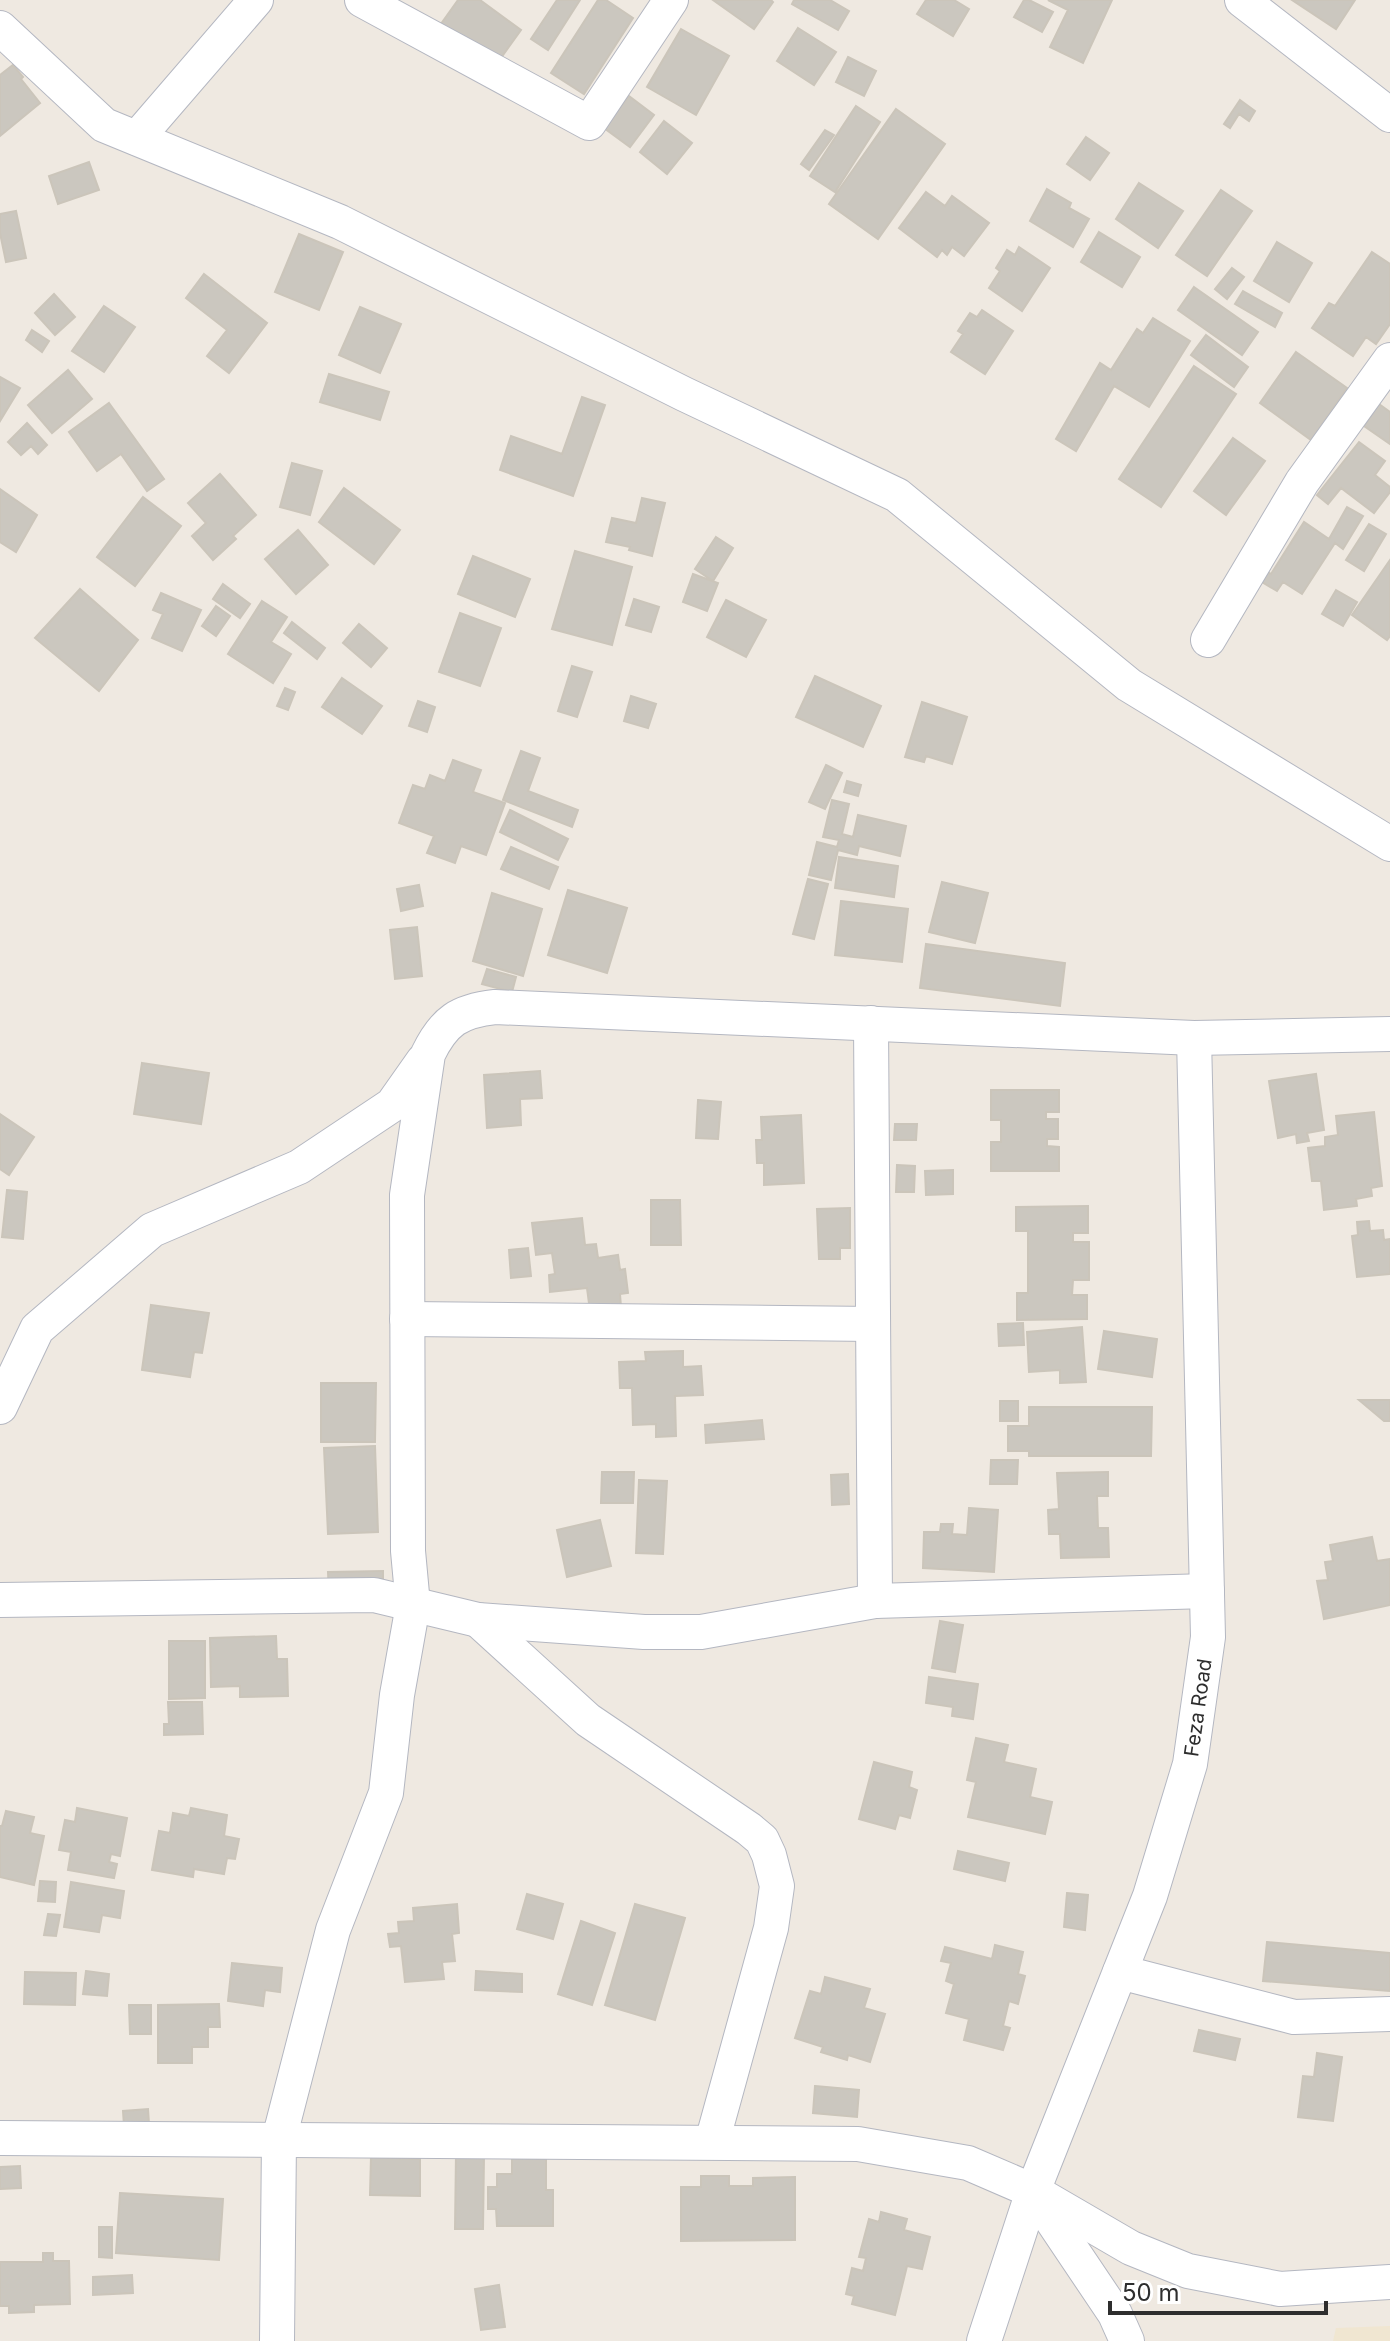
<svg xmlns="http://www.w3.org/2000/svg" width="1390" height="2341" font-family="Inter,sans-serif">
	<style>
		.education { fill: #f0e6d1 }
		.building { fill: #cbc7bf; stroke: #cbc5ba; stroke-width: 2 }
		.lines { fill: none; stroke-linecap: round; stroke-linejoin: round }
		.street-casing { stroke: #b4b7c1; stroke-width: 36 }
		.street { stroke: #fff; stroke-width: 34 }
		.labels { text-anchor: middle; dominant-baseline: central; stroke-width: 6; stroke-linejoin: round; paint-order: stroke }
		.street-label { font-size: 20px; fill: #2e2e2e; stroke: #fff }
	</style>
	<rect width="100%" height="100%" fill="#efe9e1"/>
	<!-- education -->
	<path class="education" d="M1390,2326V2341H1333L1336,2328Z"/>
	<!-- building -->
	<path class="building" d="M458,0H480L521,30L493,69L438,28Z
		M557,0H580L548,50L531,39Z
		M598,0H606L633,18L584,94L551,73Z
		M713,0H771L773,2L754,29Z
		M794,0H830L849,11L838,30L792,4Z
		M926,0H954L969,9L953,36L917,14Z
		M1024,0H1029L1053,12L1042,32L1014,17Z
		M1048,0H1112L1083,63L1050,47L1068,10Z
		M1292,0H1355L1336,29Z
		M798,28L836,52L814,85L777,61Z
		M681,29L729,56L696,115L647,87Z
		M848,57L876,71L864,96L836,82Z
		M13,65L23,77L21,79L40,103L0,136V75Z
		M629,96L654,115L630,147L604,128Z
		M1240,100L1255,111L1249,121L1239,114L1230,128L1224,124Z
		M856,106L880,122L835,192L810,176Z
		M896,109L945,144L878,239L829,204Z
		M664,121L692,143L667,174L640,152Z
		M825,130L834,135L809,170L801,164Z
		M1086,137L1109,153L1090,180L1067,164Z
		M89,162L99,190L58,204L49,176Z
		M1139,183L1183,211L1158,248L1116,219Z
		M1047,189L1071,203L1069,208L1089,219L1073,247L1030,221Z
		M1221,190L1252,211L1207,276L1176,255Z
		M926,192L945,206L952,196L989,223L964,256L952,247L947,255L942,250L937,257L899,228Z
		M16,211L26,258L6,262L0,233V214Z
		M1099,232L1140,257L1122,287L1081,262Z
		M299,234L343,252L319,310L275,292Z
		M1277,242L1312,263L1289,302L1254,281Z
		M1019,247L1050,268L1022,311L989,288L1000,271L996,268L1007,250L1015,255Z
		M1372,252L1390,264V324L1376,344L1366,337L1353,356L1312,328L1329,303L1335,306Z
		M1232,268L1244,277L1227,299L1215,289Z
		M204,274L267,323L229,373L207,356L227,330L186,298Z
		M1194,287L1258,332L1242,355L1178,310Z
		M1243,291L1282,313L1275,327L1235,304Z
		M54,294L75,317L55,335L35,313Z
		M104,306L135,327L104,372L72,351Z
		M360,307L401,324L380,373L339,355Z
		M982,310L1013,331L985,374L951,352L963,334L958,331L970,313L977,317Z
		M1153,318L1190,341L1149,407L1114,386L1076,451L1056,439L1100,363L1111,370L1137,329L1143,333Z
		M32,330L49,341L42,352L26,340Z
		M1206,335L1248,367L1234,387L1191,355Z
		M1296,352L1347,388L1311,440L1260,403Z
		M1194,366L1236,394L1161,507L1119,479Z
		M68,370L92,399L52,433L28,405Z
		M329,374L389,392L380,420L320,402Z
		M0,377L20,388L0,421Z
		M582,397L605,405L573,496L500,470L511,436L562,454Z
		M109,403L164,479L147,491L121,454L97,471L69,432Z
		M1379,404L1390,412V444L1364,426Z
		M27,423L47,445L38,454L31,446L21,455L8,442Z
		M1233,438L1265,461L1226,515L1194,491Z
		M1359,442L1385,461L1375,475L1390,487V492L1374,513L1341,488L1328,504L1317,495Z
		M292,463L322,471L310,515L280,507Z
		M220,474L256,515L233,536L236,539L213,560L192,536L206,523L188,503Z
		M344,488L400,530L374,564L319,522Z
		M0,489L37,515L16,552L0,542Z
		M143,497L181,526L135,586L97,557Z
		M642,498L665,503L652,556L629,550L630,547L606,542L612,518L636,523Z
		M1347,507L1363,516L1343,549L1335,543L1302,594L1283,582L1277,591L1260,581L1266,571L1271,574L1304,522L1329,539Z
		M1369,524L1386,534L1364,571L1346,560Z
		M298,530L328,565L296,594L265,559Z
		M716,537L733,548L713,581L695,569Z
		M575,551L632,567L612,645L552,629Z
		M473,556L530,579L515,617L458,594Z
		M1390,560V636L1387,640L1352,615Z
		M693,574L718,583L707,611L683,602Z
		M223,584L250,604L240,618L213,599Z
		M80,589L138,640L99,691L35,638Z
		M1336,590L1357,602L1343,626L1322,614Z
		M161,593L201,610L182,651L152,638L163,614L153,610Z
		M634,599L659,607L651,632L626,625Z
		M726,600L766,620L746,657L707,637Z
		M262,601L287,617L271,642L291,654L273,683L228,654Z
		M216,606L230,616L216,636L202,626Z
		M460,613L501,628L480,686L439,672Z
		M292,622L325,648L317,659L284,633Z
		M359,624L387,648L371,667L343,643Z
		M572,666L592,672L577,717L558,711Z
		M815,676L881,706L863,747L796,717Z
		M342,678L382,706L362,734L322,707Z
		M285,688L295,692L288,710L277,706Z
		M631,696L656,704L648,728L624,721Z
		M418,701L435,707L427,732L409,726Z
		M922,702L967,717L952,764L926,756L924,762L905,757Z
		M521,751L540,758L528,791L578,810L572,827L503,800Z
		M453,760L481,770L473,792L505,803L486,855L461,846L455,863L427,853L434,836L399,823L413,785L425,789L430,775L445,781Z
		M826,765L842,773L825,809L809,802Z
		M847,781L861,785L858,796L844,792Z
		M832,800L849,804L842,834L853,837L858,815L906,826L900,856L859,846L857,855L838,850L831,880L809,875L817,842L837,847L839,840L823,837Z
		M510,810L568,839L558,860L500,832Z
		M511,847L558,867L549,889L501,869Z
		M839,857L898,866L894,897L835,888Z
		M808,879L828,884L814,939L793,934Z
		M942,882L988,893L975,943L929,932Z
		M419,885L423,906L401,911L397,889Z
		M568,890L627,908L607,973L548,955Z
		M492,893L542,909L523,976L473,961Z
		M841,901L908,909L902,962L835,955Z
		M417,927L422,976L395,979L390,930Z
		M926,944L1065,963L1060,1006L920,988Z
		M487,969L516,977L512,992L482,984Z
		M142,1063L209,1073L201,1124L134,1114Z
		M540,1071L542,1098L520,1099L521,1125L487,1128L484,1075Z
		M1316,1074L1324,1130L1307,1133L1309,1141L1297,1143L1296,1134L1278,1138L1269,1081Z
		M991,1090H1059V1112H1046V1119H1058V1139H1047V1146L1059,1147V1171H991V1142H1001V1120H991Z
		M698,1100L721,1102L718,1139L696,1138Z
		M1374,1112L1382,1186L1371,1188L1372,1196L1356,1199L1357,1206L1324,1210L1321,1181H1312L1308,1148L1325,1146V1137L1338,1135L1336,1116Z
		M0,1114L34,1137L9,1175L0,1169Z
		M801,1115L804,1183L764,1185V1163H757L756,1140H762L761,1117Z
		M895,1124H917L916,1140H894Z
		M897,1165L915,1166L914,1192H896Z
		M953,1170V1194L926,1195L925,1171Z
		M7,1190L27,1192L23,1239L2,1237Z
		M651,1200H680L681,1245H651Z
		M1088,1206V1233H1073V1242H1089V1280H1073L1072,1295H1087V1319L1017,1320V1293H1028V1231H1016V1207Z
		M850,1208V1248H840V1259H819L817,1209Z
		M582,1218L585,1245L596,1244L598,1258L618,1255L620,1270L625,1269L628,1293L620,1294L621,1307L590,1311L587,1288L550,1292L549,1275L555,1274L552,1253L536,1255L532,1223Z
		M1369,1221L1370,1231L1383,1230L1384,1240L1390,1239V1274L1357,1277L1352,1236L1358,1235L1357,1222Z
		M528,1248L531,1276L511,1278L509,1250Z
		M151,1305L209,1313L202,1353L194,1352L190,1377L142,1370Z
		M1023,1323L1024,1345L999,1346L998,1324Z
		M1082,1327L1086,1382L1060,1383V1370L1029,1372L1027,1332Z
		M1104,1331L1157,1339L1152,1377L1098,1369Z
		M683,1351V1367L701,1366L703,1395L675,1396L676,1436L656,1437V1424L633,1425L632,1388H620L619,1362L646,1361L645,1352Z
		M321,1383H376L375,1442H321Z
		M1359,1400H1390V1421H1384Z
		M1000,1401H1018V1421H1000Z
		M1029,1407H1152L1151,1456H1029V1451H1008V1426H1029Z
		M762,1420L764,1439L706,1443L705,1425Z
		M375,1446L378,1532L328,1534L324,1448Z
		M991,1460H1018L1017,1484H990Z
		M602,1472H634L633,1503H601Z
		M1108,1472V1496H1097L1098,1528H1108L1109,1557L1061,1558L1060,1534H1049L1048,1510L1059,1509L1057,1473Z
		M848,1474L849,1504L832,1505L831,1475Z
		M639,1480L667,1481L663,1554L636,1553Z
		M969,1508L998,1510L994,1572L923,1568L924,1532H940L941,1524H953L952,1534L967,1535Z
		M600,1520L611,1566L567,1577L557,1530Z
		M1372,1537L1377,1561L1390,1559V1605L1324,1619L1317,1581L1328,1580L1325,1562L1333,1561L1330,1545Z
		M383,1571V1593L329,1594L328,1572Z
		M940,1621L963,1625L955,1672L932,1668Z
		M276,1636L277,1659H287L288,1696L240,1697V1686L211,1687L210,1638Z
		M169,1641H205V1698L169,1699Z
		M929,1677L978,1684L973,1719L952,1716L953,1707L926,1703Z
		M168,1702H202L203,1734L164,1735V1724H169Z
		M976,1738L1008,1745L1004,1762L1036,1769L1030,1797L1052,1802L1045,1834L968,1817L976,1782L967,1780Z
		M874,1762L912,1772L909,1787L917,1790L910,1818L899,1815L895,1829L859,1819Z
		M77,1808L127,1818L120,1856L111,1854L109,1862L117,1864L114,1878L68,1870L71,1852L59,1850L65,1820L75,1822Z
		M191,1808L227,1815L224,1836L239,1839L235,1859L227,1858L224,1874L194,1869L193,1877L152,1870L159,1831L170,1833L173,1813L189,1816Z
		M6,1811L34,1817L30,1833L44,1836L34,1885L0,1877V1826H2Z
		M958,1851L1009,1863L1005,1881L954,1869Z
		M40,1881L56,1882L55,1902L38,1901Z
		M71,1882L124,1891L120,1918L102,1915L99,1932L64,1927Z
		M1067,1893L1088,1895L1085,1930L1064,1927Z
		M527,1894L563,1904L553,1939L517,1929Z
		M457,1904L459,1933L452,1934L455,1961L442,1962L444,1979L405,1982L401,1946L390,1947L388,1934L399,1933L398,1922L414,1921L413,1908Z
		M635,1904L685,1918L655,2020L605,2005Z
		M48,1914L60,1915L56,1936L44,1935Z
		M581,1921L615,1933L592,2005L558,1994Z
		M1267,1942L1390,1953V1991L1263,1981Z
		M995,1945L1023,1952L1018,1974L1025,1976L1018,2004L1009,2001L1003,2026L1010,2028L1003,2050L964,2040L969,2019L946,2013L954,1984L946,1981L951,1963L941,1961L945,1947L992,1959Z
		M232,1963L282,1968L280,1992L265,1990L263,2006L228,2001Z
		M86,1971L109,1974L107,1996L83,1994Z
		M476,1971L522,1974V1992L475,1990Z
		M25,1972L76,1973L75,2005L24,2004Z
		M825,1977L870,1989L864,2008L885,2014L870,2062L848,2055L847,2060L821,2052L823,2047L795,2038L810,1991L821,1994Z
		M219,2004L220,2027H208V2047H192V2063H158V2005Z
		M129,2005H151V2034H130Z
		M1199,2030L1240,2039L1235,2060L1194,2051Z
		M1317,2053L1342,2057L1333,2121L1298,2117L1303,2076L1314,2077Z
		M815,2086L859,2090L857,2117L813,2113Z
		M148,2109L149,2124L124,2126L123,2111Z
		M456,2154L484,2155L483,2229H455Z
		M371,2157L420,2159V2196L370,2195Z
		M512,2158L546,2159V2190H553V2226H497L496,2209H488V2187H497V2174H512Z
		M20,2166L21,2188L0,2189V2167Z
		M701,2176H729V2186H753V2178L795,2177V2240L681,2241V2187H701Z
		M120,2193L223,2199L219,2260L116,2253Z
		M881,2212L907,2219L904,2230L930,2237L922,2269L907,2266L895,2315L852,2304L854,2296L846,2294L852,2268L863,2271L866,2258L859,2257L869,2219L879,2222Z
		M99,2227H112V2258L99,2257Z
		M43,2253H53V2261H69L70,2304L34,2305V2312L9,2313V2306H0V2262H43Z
		M132,2275L133,2293L93,2295V2277Z
		M499,2285L505,2327L481,2330L475,2289Z"/>
	<g class="lines">
		<!-- street casing -->
		<g class="street-casing">
			<g id="street">
				<path d="M362,0L589,123L671,0"/>
				<path d="M1242,0L1390,115"/>
				<path d="M0,28L104,125L340,222L684,394L897,495L1129,685L1390,844"/>
				<path d="M137,138L256,0"/>
				<path d="M1208,640L1302,482L1390,360"/>
				<path d="M871,1023L875,1601"/>
				<path d="M407,1319L873,1324"/>
				<path d="M0,1407L37,1329L152,1230L299,1167L392,1105L423,1061"/>
				<path d="M0,1600L374,1595L478,1620L644,1632H701L875,1601L1207,1591"/>
				<path d="M478,1620L588,1720L749,1829L762,1840L769,1855L777,1886L771,1928L712,2142"/>
				<path d="M1120,1972L1294,2017L1390,2014"/>
				<path d="M0,2138L858,2144L968,2163L1033,2191L1131,2248L1188,2271L1280,2289L1390,2282"/>
				<path d="M1037,2198L1115,2314L1127,2341"/>
				<path d="M277,2341L279,2139L333,1930L386,1793L397,1695L413,1605L408,1551L407,1195L428,1054C444,1021 459,1011 495,1007L1194,1038L1390,1034"/>
				<path id="s1" d="M984,2341L1033,2191L1150,1896L1190,1764L1208,1637L1194,1038"/>
			</g>
		</g>
		<!-- street -->
		<use href="#street" class="street"/>
	</g>
	<g class="labels">
		<!-- street labels -->
		<g class="street-label">
			<text stroke="none"><textPath href="#s1" startOffset="670">Feza Road</textPath></text>
		</g>
	</g>
	<!-- scale -->
	<path d="M1110 2301v12h216v-12" fill="none" stroke="#2e2e2e" stroke-width="4"/>
	<text x="1122" y="2301" font-size="24" fill="#2e2e2e" stroke="#ffffff" stroke-width="6" paint-order="stroke">50 m</text>
</svg>
